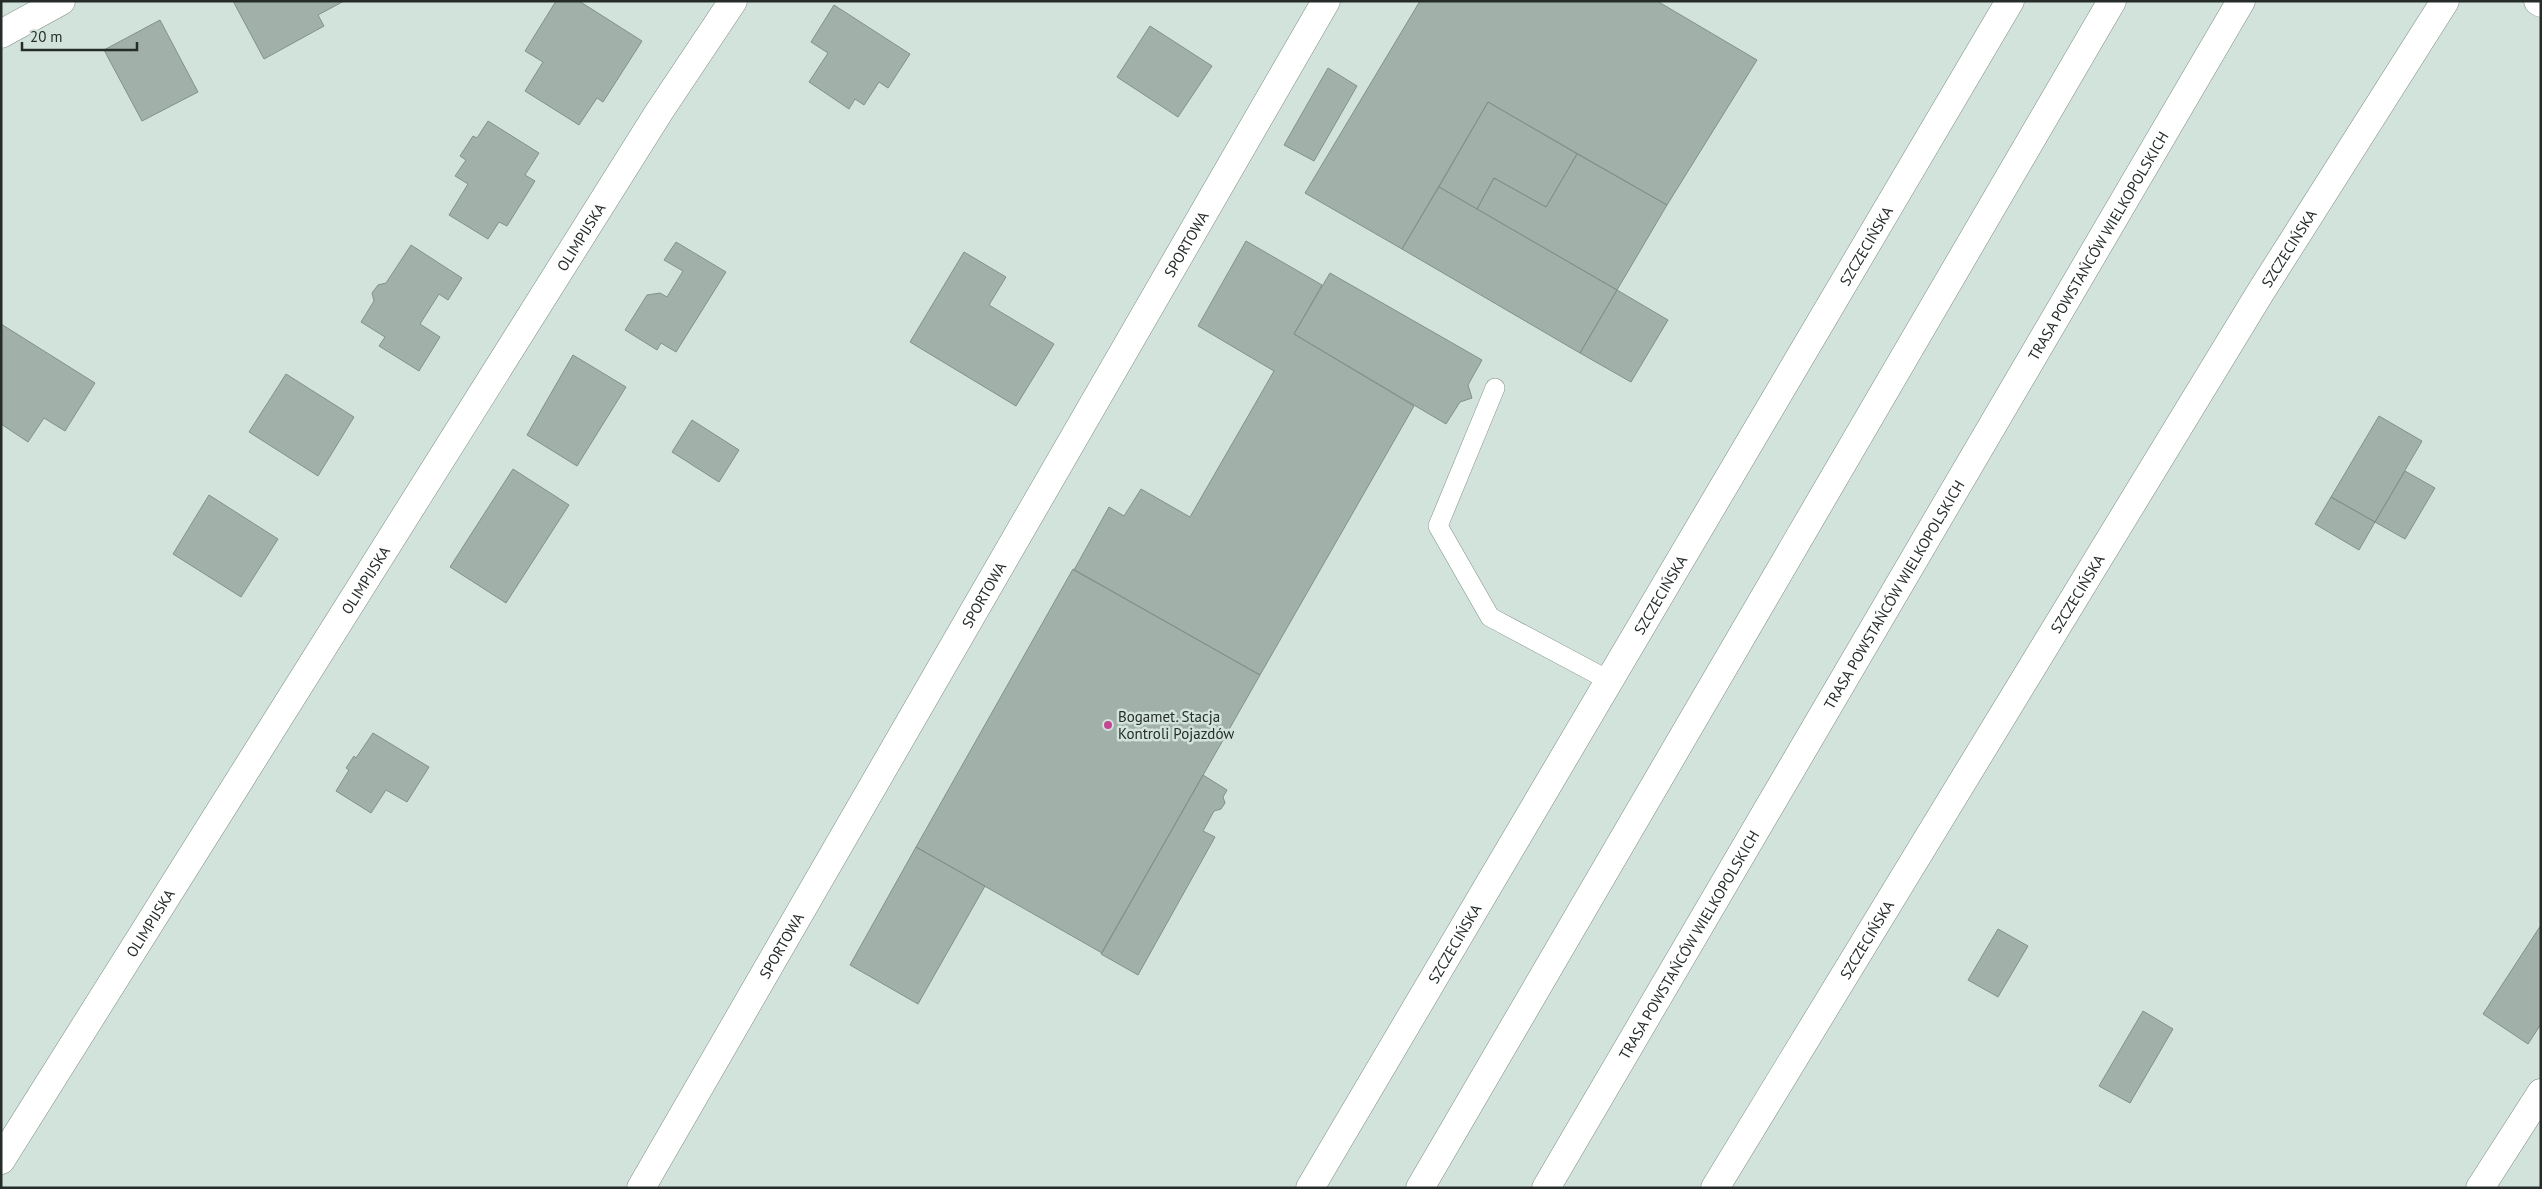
<svg xmlns="http://www.w3.org/2000/svg" width="2542" height="1189" font-family="'PT Sans',sans-serif">
	<style>
		.building { fill: #a1b1aa; stroke: #82918a }
		.lines { fill: none; stroke-linecap: round; stroke-linejoin: round }
		.lane-casing { stroke: #7d8c85; stroke-width: 20 }
		.street-casing { stroke: #7d8c85; stroke-width: 29 }
		.highway-casing { stroke: #7d8c85; stroke-width: 29 }
		.lane { stroke: #fff; stroke-width: 19 }
		.street { stroke: #fff; stroke-width: 28 }
		.highway { stroke: #fff; stroke-width: 28 }
		.poi-dot { fill: #c34694; stroke: #d2e3db; stroke-width: 2 }
		.labels { text-anchor: middle; dominant-baseline: central; stroke-width: 5; stroke-linejoin: round; paint-order: stroke }
		.street-label { font-size: 15px; fill: #252c29; stroke: #d2e3db }
		.poi-label { font-size: 15px; fill: #252c29; stroke: #d2e3db; text-anchor: start }
	</style>
	<rect width="100%" height="100%" fill="#d2e3db"/>
	<!-- building -->
	<path class="building" d="M233,1H344L318,15L324,26L264,59Z
		M556,1H579L642,41L603,102L597,98L579,125L525,91L543,62L525,51Z
		M1420,1H1657L1757,60L1667,205L1488,102L1402,249L1305,193Z
		M834,5L910,54L888,88L879,82L864,105L855,99L849,109L809,82L828,53L811,42Z
		M160,20L198,92L142,121L104,50Z
		M1150,26L1212,66L1178,117L1117,77Z
		M1328,68L1357,86L1314,161L1284,145Z
		M1488,102L1577,154L1546,207L1494,178L1477,209L1439,187Z
		M488,121L539,153L525,175L535,181L507,226L499,222L488,239L449,215L468,184L455,176L466,160L460,156L473,136L477,138Z
		M1577,154L1667,205L1617,290L1477,209L1494,178L1546,207Z
		M1439,187L1617,290L1580,353L1402,249Z
		M1246,241L1322,285L1294,334L1414,406L1260,675L1074,570L1109,507L1124,516L1141,489L1190,517L1274,371L1198,326Z
		M676,242L726,272L676,352L661,343L657,350L625,330L647,295L660,293L667,297L683,271L664,260Z
		M411,245L462,278L448,300L439,294L420,324L440,337L419,371L379,346L385,337L361,322L374,301L372,293L378,285L386,283Z
		M964,252L1006,277L989,305L1054,344L1016,406L910,342Z
		M1330,273L1482,360L1468,385L1472,398L1460,402L1446,424L1294,334Z
		M1617,290L1668,320L1631,382L1580,353Z
		M1,324L95,383L65,431L44,418L28,442L1,424Z
		M573,355L626,387L577,466L527,435Z
		M286,374L354,417L318,476L249,432Z
		M2379,416L2422,441L2375,522L2331,497Z
		M692,420L739,450L719,482L672,452Z
		M513,469L569,505L506,603L450,567Z
		M2405,471L2435,488L2405,539L2375,522Z
		M209,495L278,539L241,597L173,554Z
		M2331,497L2375,522L2359,550L2315,524Z
		M1073,569L1260,675L1102,953L916,847Z
		M373,733L429,767L407,802L386,790L371,813L336,791L349,770L346,768L354,756L356,758Z
		M1203,775L1227,790L1223,797L1225,803L1221,809L1214,811L1203,831L1215,837L1138,975L1101,954Z
		M916,847L985,886L918,1004L850,965Z
		M2541,925V1024L2528,1044L2483,1014Z
		M1998,929L2028,946L1998,997L1968,980Z
		M2143,1011L2173,1029L2130,1103L2099,1086Z"/>
	<g class="lines">
		<!-- lane casing -->
		<g class="lane-casing">
			<path id="lane" d="M1495,388L1438,526L1490,617L1610,681"/>
		</g>
		<!-- street casing -->
		<g class="street-casing">
			<g id="street">
				<path d="M2538,1L2541,3"/>
				<path d="M1,34L61,1"/>
				<path id="s1" d="M1,1160L659,112L733,1"/>
				<path id="s2" d="M641,1188L1326,1"/>
				<path id="s3" d="M1310,1188L2010,1"/>
				<path id="s4" d="M1715,1188L2260,293L2445,1"/>
				<path d="M2480,1188L2541,1093"/>
			</g>
		</g>
		<!-- highway casing -->
		<g class="highway-casing">
			<g id="highway">
				<path d="M1420,1188L2112,1"/>
				<path id="s5" d="M1546,1188L2241,1"/>
			</g>
		</g>
		<!-- lane -->
		<use href="#lane" class="lane"/>
		<!-- street -->
		<use href="#street" class="street"/>
		<!-- highway -->
		<use href="#highway" class="highway"/>
	</g>
	<!-- markers -->
	<circle class="poi-dot" cx="1108" cy="725" r="5"/>
	<g class="labels">
		<!-- street labels -->
		<g class="street-label">
			<text stroke="none"><textPath href="#s1" startOffset="1090">OLIMPIJSKA</textPath></text>
			<text stroke="none"><textPath href="#s2" startOffset="1090">SPORTOWA</textPath></text>
			<text stroke="none"><textPath href="#s3" startOffset="1094">SZCZECIŃSKA</textPath></text>
			<text stroke="none"><textPath href="#s5" startOffset="1092">TRASA POWSTAŃCÓW WIELKOPOLSKICH</textPath></text>
			<text stroke="none"><textPath href="#s4" startOffset="1101">SZCZECIŃSKA</textPath></text>
			<text stroke="none"><textPath href="#s1" startOffset="685">OLIMPIJSKA</textPath></text>
			<text stroke="none"><textPath href="#s4" startOffset="696">SZCZECIŃSKA</textPath></text>
			<text stroke="none"><textPath href="#s5" startOffset="688">TRASA POWSTAŃCÓW WIELKOPOLSKICH</textPath></text>
			<text stroke="none"><textPath href="#s2" startOffset="685">SPORTOWA</textPath></text>
			<text stroke="none"><textPath href="#s3" startOffset="689">SZCZECIŃSKA</textPath></text>
			<text stroke="none"><textPath href="#s1" startOffset="280">OLIMPIJSKA</textPath></text>
			<text stroke="none"><textPath href="#s4" startOffset="291">SZCZECIŃSKA</textPath></text>
			<text stroke="none"><textPath href="#s3" startOffset="284">SZCZECIŃSKA</textPath></text>
			<text stroke="none"><textPath href="#s5" startOffset="282">TRASA POWSTAŃCÓW WIELKOPOLSKICH</textPath></text>
			<text stroke="none"><textPath href="#s2" startOffset="280">SPORTOWA</textPath></text>
		</g>
		<!-- poi labels -->
		<g class="poi-label">
			<text x="1118" y="716">Bogamet. Stacja<tspan x="1118" dy="17">Kontroli Pojazdów</tspan></text>
		</g>
	</g>
	<!-- border -->
	<rect width="2542" height="1189" fill="none" stroke="#252c29" stroke-width="5"/>
	<!-- scale -->
	<path d="M22 42v8h115v-8" fill="none" stroke="#252c29" stroke-width="2.5"/>
	<text x="30" y="42" font-size="15" fill="#252c29" stroke="#d2e3db" stroke-width="4" paint-order="stroke">20 m</text>
</svg>
